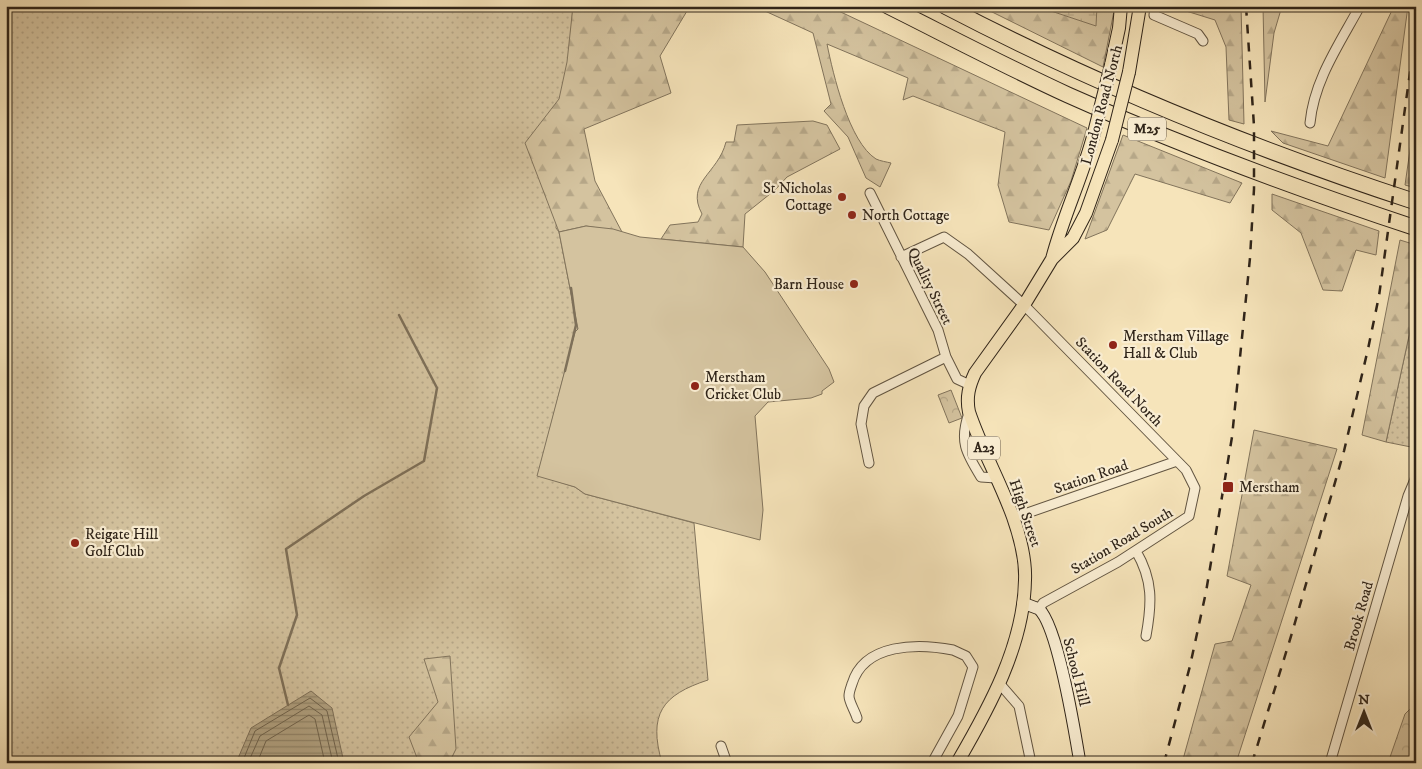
<svg xmlns="http://www.w3.org/2000/svg" width="1422" height="769" font-family="'IM FELL DW Pica',serif">
	<style>
		.grass { fill: url(#grass-dots); stroke: #82745c }
		.forest { fill: url(#forest-firs); stroke: #82745c }
		.wetland { fill: url(#wetland-marsh); stroke: #82745c }
		.park { fill: url(#park-crowns); stroke: #82745c }
		.pitch { fill: #d4c39f; stroke: #82745c }
		.water { fill: url(#water-rules); stroke: #7e7059 }
		.lines { fill: none; stroke-linecap: round; stroke-linejoin: round }
		.shore { stroke: #70644e; stroke-width: 1 }
		.stream { stroke: #7e7059; stroke-width: 2.5 }
		.street-casing { stroke: #615441; stroke-width: 11 }
		.secondary-casing { stroke: #2f2419; stroke-width: 13 }
		.primary-casing { stroke: #2f2419; stroke-width: 14 }
		.highway-casing { stroke: #2f2419; stroke-width: 17 }
		.street { stroke: #f9edd2; stroke-width: 9 }
		.secondary { stroke: #f9edd2; stroke-width: 11 }
		.primary { stroke: #f6e4ba; stroke-width: 12 }
		.highway { stroke: #f6e4ba; stroke-width: 15 }
		.rail { stroke: #2f2419; stroke-width: 2.5; stroke-dasharray: 9 9; stroke-linecap: butt }
		.primary-bridge-casing { stroke: #2f2419; stroke-width: 14; stroke-linecap: butt }
		.primary-bridge { stroke: #f6e4ba; stroke-width: 12 }
		.poi-dot { fill: #8f2418; stroke: #f9edd2; stroke-width: 2 }
		.labels { text-anchor: middle; dominant-baseline: central; stroke-width: 4.5; stroke-linejoin: round; paint-order: stroke }
		.shield { fill: #f9edd2; stroke: #6c6050; stroke-width: 1 }
		.shield-label { font-size: 14px; font-weight: bold; fill: #2f2419 }
		.street-label { font-size: 15px; fill: #2f2419; stroke: #f9edd2 }
		.poi-label { font-size: 15px; fill: #2f2419; stroke: #f9edd2; text-anchor: start }
	</style>
	<defs>
		<pattern id="grass-dots" width="8" height="8" patternUnits="userSpaceOnUse" patternTransform="scale(1.25)"><rect width="8" height="8" fill="#d4c39f"/><path d="M2 2h.1M6 6h.1" fill="none" stroke="#b6a788" stroke-width="1.8" stroke-linecap="round"/></pattern>
		<pattern id="forest-firs" width="22" height="20" patternUnits="userSpaceOnUse" patternTransform="scale(1.25)"><rect width="22" height="20" fill="#d4c39f"/><path d="M5 1l3.5 6h-7zM16 11l3.5 6h-7z" fill="#b6a788"/></pattern>
		<pattern id="wetland-marsh" width="20" height="14" patternUnits="userSpaceOnUse" patternTransform="scale(1.25)"><rect width="20" height="14" fill="#d4c39f"/><path d="M1 5h8M5 5V1M11 12h8M15 12V8" fill="none" stroke="#b6a788"/></pattern>
		<pattern id="park-crowns" width="20" height="18" patternUnits="userSpaceOnUse" patternTransform="scale(1.25)"><rect width="20" height="18" fill="#d4c39f"/><path d="M2 6a3 3 0 1 1 6 0M12 15a3 3 0 1 1 6 0" fill="none" stroke="#b6a788"/></pattern>
		<pattern id="water-rules" width="6" height="5" patternUnits="userSpaceOnUse" patternTransform="scale(1.25)"><rect width="6" height="5" fill="#b2a383"/><path d="M0 2.5h6" fill="none" stroke="#91856a"/></pattern>
	</defs>
	<rect width="100%" height="100%" fill="#f6e4ba"/>
	<filter id="stains"><feTurbulence type="fractalNoise" baseFrequency=".004" numOctaves="4"/><feColorMatrix values="0 0 0 0 .2 0 0 0 0 .09 0 0 0 0 .02 0 0 0 .5 -.17"/></filter>
	<radialGradient id="worn" r=".72"><stop offset=".6" stop-color="#630" stop-opacity="0"/><stop offset="1" stop-color="#630" stop-opacity=".3"/></radialGradient>
	<!-- grass -->
	<path class="grass" d="M6,6H573L556,228L559,232L578,329L575,332L538,475L575,487L585,494L694,523L708,680C662,695 648,714 662,763H6Z
		M1412,322H1416V448L1386,442Z"/>
	<!-- forest -->
	<path class="forest" d="M573,6H690L660,56L671,93L584,129L595,181L622,232L586,226L559,232L525,143L559,99L567,62Z
		M754,6H828L1087,128L1071,181L1049,230L1009,222L998,185L1005,132L913,96L903,100L908,78L827,44C833,74 849,142 876,159C880,161 887,162 891,163L880,187L866,178L848,137L824,111L831,104L813,33Z
		M980,6H1115L1103,67Z
		M1170,6H1241L1244,124L1229,120L1226,47L1215,20Z
		M1263,6H1282L1274,33L1265,102Z
		M1394,6H1408L1385,178L1283,143L1271,131L1328,146Z
		M1416,108V188L1405,185Z
		M813,121L827,125L840,149L787,177L775,190L745,214L743,247L661,239L670,225L698,222L702,214C685,182 718,174 726,142H734L737,125Z
		M1123,135L1242,183L1230,203L1135,174L1107,230L1085,239Z
		M1272,194L1379,231L1376,255L1356,250L1342,291L1323,290L1301,233L1272,210Z
		M1400,240L1416,245V322H1412L1386,442L1362,435Z
		M1254,430L1337,449L1236,763H1182L1215,644L1232,641L1251,585L1227,576Z
		M450,656L456,749L449,763H419L409,737L438,702L424,659Z"/>
	<!-- wetland -->
	<path class="wetland" d="M1036,6H1097L1096,26Z"/>
	<!-- park -->
	<path class="park" d="M951,390L962,418L949,423L938,395Z
		M1416,703V763H1388L1405,714Z"/>
	<!-- pitch -->
	<path class="pitch" d="M586,226L613,229L640,237L743,247L765,272L829,369L834,382L822,391V394L811,398L768,402L755,416L763,510L760,540L585,494L575,487L537,476L575,332L578,329L559,232Z"/>
	<!-- water -->
	<path class="water" d="M311,691L332,708L344,763H236L251,728Z"/>
	<g class="lines">
		<!-- shore -->
		<path class="shore" d="M242,763L255,731L310,698L327,711L339,763
			M248,763L260,736L309,706L322,715L333,763
			M257,763L266,741L309,715L315,719L325,763"/>
		<!-- stream -->
		<path class="stream" d="M565,371L576,325L571,288
			M288,705L279,668L297,615L286,549L364,496L424,461L437,388L399,315"/>
		<!-- street casing -->
		<g class="street-casing">
			<path id="street" d="M1155,6L1154,15L1198,34L1203,41
				M1310,123C1314,80 1340,43 1360,6
				M870,193L938,330L946,357L957,379L970,385
				M901,257L944,237L968,254L1024,305L1186,470L1195,488L1189,516L1118,562L1043,603L1039,609
				M969,413C959,441 966,453 981,477L996,478
				M869,463L861,424L864,406L873,393L946,357
				M1013,518L1177,461
				M1136,551C1153,580 1152,603 1146,636
				M999,683L1019,706L1031,763
				M857,718C855,711 849,702 849,696C849,692 851,687 852,684C864,643 918,643 953,650
				M721,746L727,763
				M932,763L958,716L973,667L966,656L953,650
				M1330,763L1408,496L1416,477"/>
		</g>
		<!-- secondary casing -->
		<g class="secondary-casing">
			<path id="secondary" d="M1023,603L1039,609C1058,627 1075,733 1080,763"/>
		</g>
		<!-- primary casing -->
		<g class="primary-casing">
			<path id="primary" d="M1111,65L1119,28L1121,6
				M1129,72L1140,6
				M1052,259C1063,216 1083,176 1094,133
				M957,763C989,708 1024,645 1025,580C1026,559 1020,537 1013,517C1000,481 981,448 969,412C966,397 969,386 975,373L1024,305L1052,259L1073,238L1086,213L1112,140"/>
		</g>
		<!-- highway casing -->
		<g class="highway-casing">
			<path id="highway" d="M888,6C948,36 1007,67 1068,95C1182,146 1298,189 1416,228
				M945,6C1096,85 1253,149 1416,202"/>
		</g>
		<!-- street -->
		<use href="#street" class="street"/>
		<!-- secondary -->
		<use href="#secondary" class="secondary"/>
		<!-- primary -->
		<use href="#primary" class="primary"/>
		<!-- highway -->
		<use href="#highway" class="highway"/>
		<!-- rail -->
		<path class="rail" d="M1164,763L1190,666L1206,592L1232,437L1250,258L1254,189V126L1246,6
			M1252,763L1292,633L1344,451L1368,349L1379,296L1416,29"/>
		<!-- primary-bridge casing -->
		<g class="primary-bridge-casing">
			<path id="primary-bridge" d="M1094,133L1111,65
				M1112,140L1129,72"/>
		</g>
		<!-- primary-bridge -->
		<use href="#primary-bridge" class="primary-bridge"/>
	</g>
	<!-- markers -->
	<g class="poi-dot">
		<circle cx="842" cy="197" r="5"/>
		<circle cx="852" cy="215" r="5"/>
		<circle cx="854" cy="284" r="5"/>
		<circle cx="1113" cy="345" r="5"/>
		<circle cx="695" cy="386" r="5"/>
		<rect x="1222" y="481" width="12" height="12" rx="2.5"/>
		<circle cx="75" cy="543" r="5"/>
	</g>
	<g class="labels">
		<!-- shield labels -->
		<g class="shield">
			<rect x="1128" y="117.5" width="38" height="23" rx="4"/>
			<rect x="968" y="436.5" width="32" height="23" rx="4"/>
		</g>
		<g class="shield-label">
			<text x="1147" y="129">M25</text>
			<text x="984" y="448">A23</text>
		</g>
		<!-- street labels -->
		<g class="street-label">
			<text transform="translate(1102 105) rotate(-75)">London Road North</text>
			<text transform="translate(930 286) rotate(64)">Quality Street</text>
			<text transform="translate(1119 382) rotate(46)">Station Road North</text>
			<text transform="translate(1091 477) rotate(-19)">Station Road</text>
			<text transform="translate(1025 513) rotate(71)">High Street</text>
			<text transform="translate(1122 541) rotate(-31)">Station Road South</text>
			<text transform="translate(1359 616) rotate(-74)">Brook Road</text>
			<text transform="translate(1076 672) rotate(76)">School Hill</text>
		</g>
		<!-- poi labels -->
		<g class="poi-label">
			<text x="832" y="188" text-anchor="end">St Nicholas<tspan x="832" dy="17">Cottage</tspan></text>
			<text x="862" y="215">North Cottage</text>
			<text x="844" y="284" text-anchor="end">Barn House</text>
			<text x="1123" y="336">Merstham Village<tspan x="1123" dy="17">Hall &amp; Club</tspan></text>
			<text x="705" y="377">Merstham<tspan x="705" dy="17">Cricket Club</tspan></text>
			<text x="1239" y="487">Merstham</text>
			<text x="85" y="534">Reigate Hill<tspan x="85" dy="17">Golf Club</tspan></text>
		</g>
	</g>
	<!-- margin -->
	<rect width="1422" height="769" fill="none" stroke="#f6e4ba" stroke-width="25"/>
	<rect x="8" y="8" width="1407" height="754" fill="none" stroke="#2f2419" stroke-width="2.5"/>
	<rect x="12" y="12" width="1397" height="744" fill="none" stroke="#2f2419"/>
	<!-- north arrow -->
	<g transform="translate(1364 712)" stroke="#f9edd2" stroke-width="4" paint-order="stroke">
	<path d="M0-4L9 19L0 12L-9 19Z" fill="#2f2419"/>
	<text y="-8" font-size="14" font-weight="bold" text-anchor="middle" fill="#2f2419">N</text>
	</g>
	<rect width="100%" height="100%" filter="url(#stains)"/>
	<rect width="100%" height="100%" fill="url(#worn)"/>
</svg>
